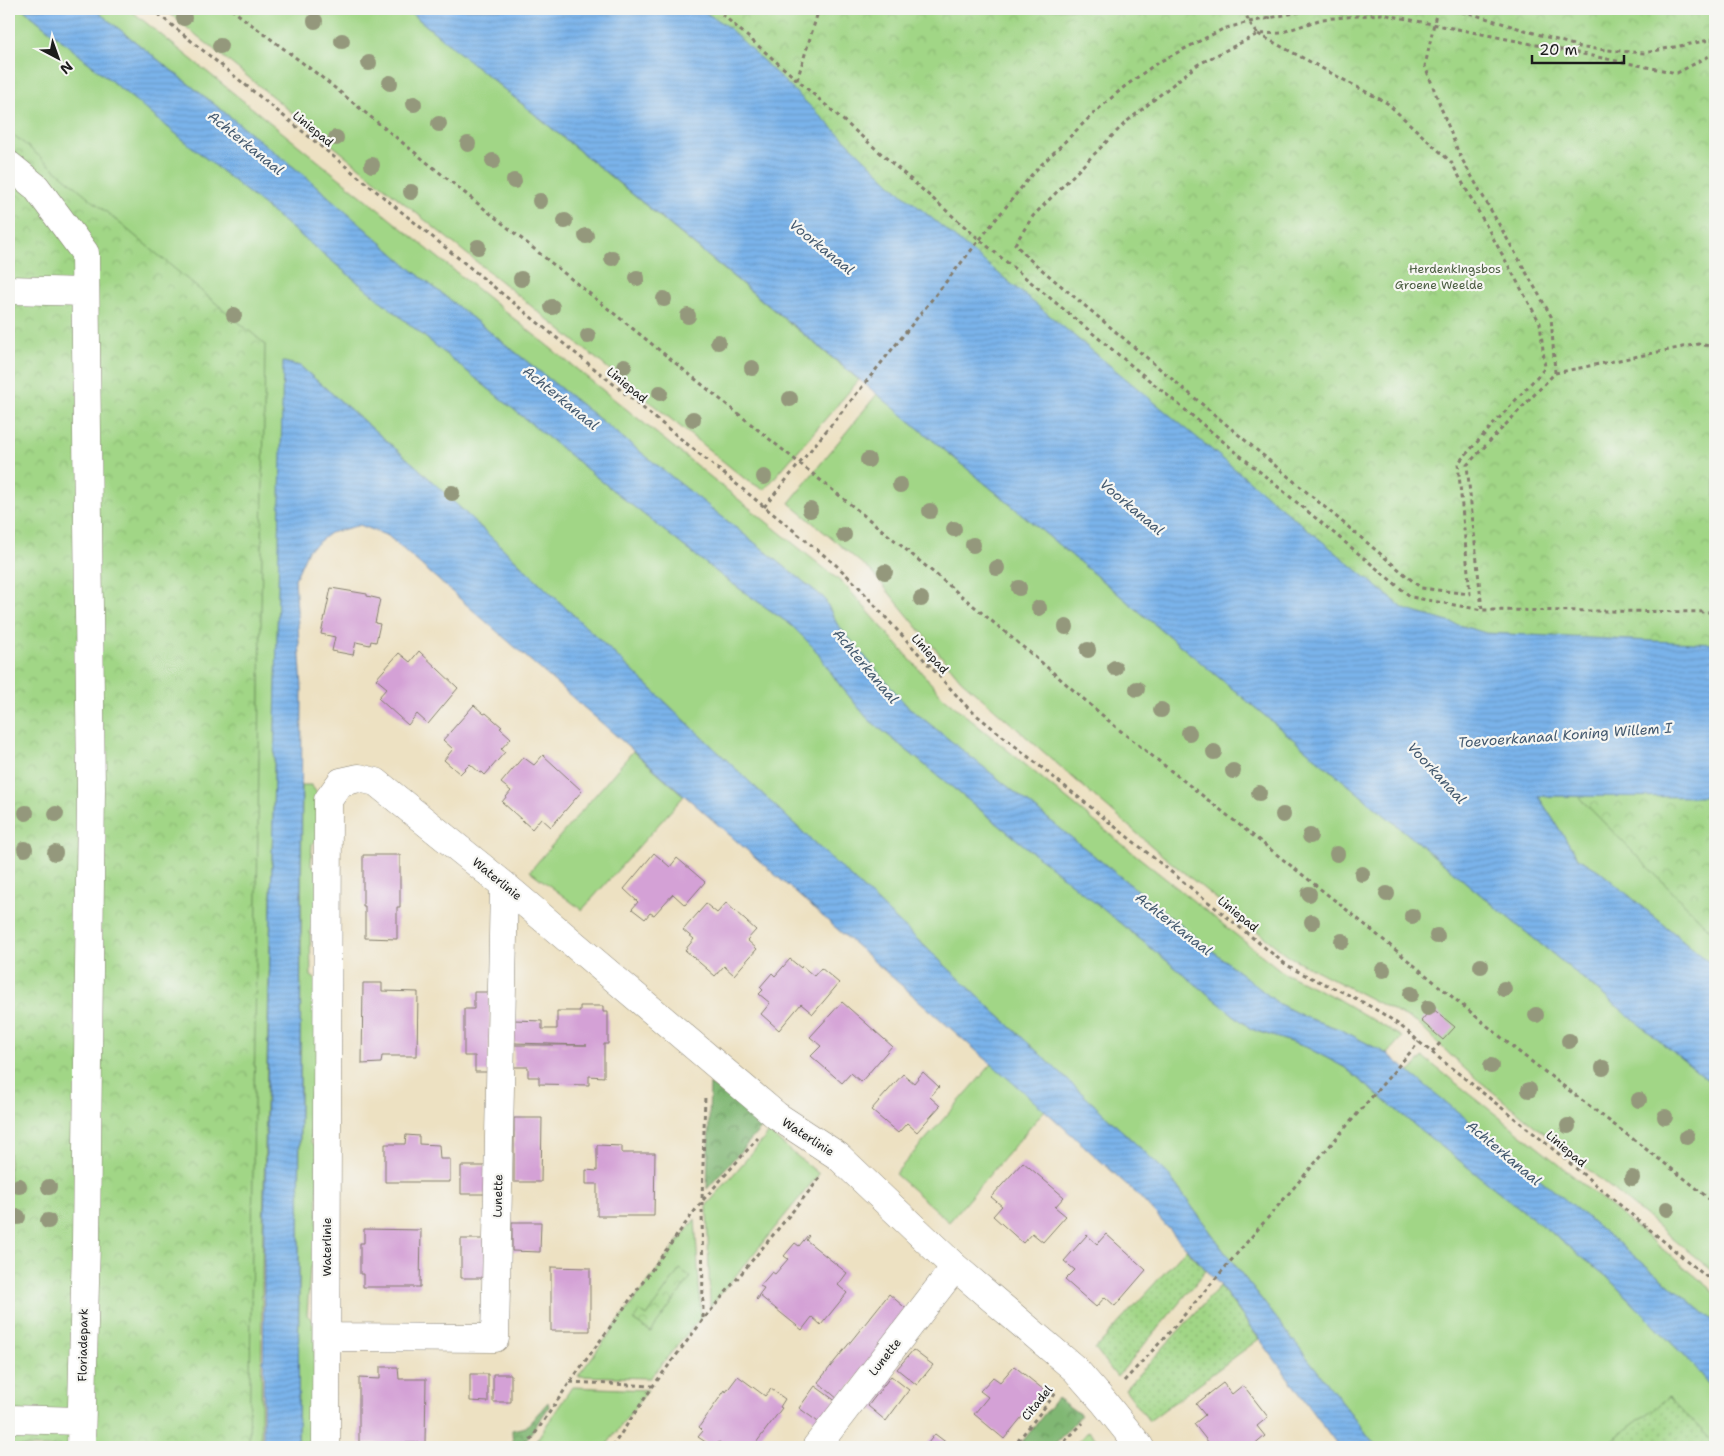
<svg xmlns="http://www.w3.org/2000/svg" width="1724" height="1456" font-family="'Shantell Sans',sans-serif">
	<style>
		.grass { fill: #a1d686; stroke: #5e7951 }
		.forest { fill: url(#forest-crowns); stroke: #4e6a48 }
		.park { fill: url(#park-crowns); stroke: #5e7951 }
		.garden { fill: url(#garden-dots); stroke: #5e7951 }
		.water { fill: url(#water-rules); stroke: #4b6883 }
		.building { fill: #d4a1d6 }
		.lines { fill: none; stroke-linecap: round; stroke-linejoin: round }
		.minor-casing { stroke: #847e6f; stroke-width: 29 }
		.path { stroke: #847e6f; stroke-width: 3; stroke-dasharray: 4 4; stroke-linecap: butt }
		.minor { stroke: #fff; stroke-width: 28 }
		.tree { fill: #94987b }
		.labels { text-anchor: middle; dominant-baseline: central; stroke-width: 4.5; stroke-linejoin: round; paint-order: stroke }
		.street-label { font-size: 12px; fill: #1c1c1c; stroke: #f6f6f2 }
		.park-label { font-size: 12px; fill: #4b5d41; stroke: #f6f6f2 }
		.water-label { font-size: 14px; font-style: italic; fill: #42586e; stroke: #f6f6f2 }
	</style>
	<defs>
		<pattern id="forest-crowns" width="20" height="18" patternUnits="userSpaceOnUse" patternTransform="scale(1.25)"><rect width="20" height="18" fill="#80b773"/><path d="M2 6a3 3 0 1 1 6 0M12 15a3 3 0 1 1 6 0" fill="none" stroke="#68945e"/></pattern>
		<pattern id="park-crowns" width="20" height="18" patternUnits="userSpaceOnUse" patternTransform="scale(1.25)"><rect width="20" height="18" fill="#a1d686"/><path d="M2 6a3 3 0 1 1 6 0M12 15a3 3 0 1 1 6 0" fill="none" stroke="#8ab773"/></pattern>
		<pattern id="garden-dots" width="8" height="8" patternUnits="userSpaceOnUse" patternTransform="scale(1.25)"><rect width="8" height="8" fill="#a1d686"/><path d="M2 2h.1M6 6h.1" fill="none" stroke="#8ab773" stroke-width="1.8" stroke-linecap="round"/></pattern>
		<pattern id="water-rules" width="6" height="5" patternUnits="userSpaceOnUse" patternTransform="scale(1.25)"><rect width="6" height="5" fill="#7ab3ea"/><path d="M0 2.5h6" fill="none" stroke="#6999c8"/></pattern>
	</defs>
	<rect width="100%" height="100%" fill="#f6f6f2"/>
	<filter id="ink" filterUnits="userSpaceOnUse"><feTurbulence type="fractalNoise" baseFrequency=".02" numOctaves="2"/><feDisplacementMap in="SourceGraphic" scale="10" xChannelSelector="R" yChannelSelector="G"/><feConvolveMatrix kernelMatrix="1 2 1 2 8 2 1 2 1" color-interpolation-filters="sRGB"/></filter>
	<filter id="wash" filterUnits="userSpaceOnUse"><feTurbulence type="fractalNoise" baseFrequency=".0096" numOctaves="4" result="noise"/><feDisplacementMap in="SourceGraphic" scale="20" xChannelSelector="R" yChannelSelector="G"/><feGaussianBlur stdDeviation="1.12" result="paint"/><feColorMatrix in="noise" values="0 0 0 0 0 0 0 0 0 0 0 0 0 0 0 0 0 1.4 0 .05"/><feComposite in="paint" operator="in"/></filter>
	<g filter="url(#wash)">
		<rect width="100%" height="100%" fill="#ede1c2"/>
		<!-- grass -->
		<path class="grass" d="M9,9H23L610,488L723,577L791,625L814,648L839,684L868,719L1251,1029L1306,1047L1344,1067L1418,1128L1606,1276L1697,1369L1715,1391V1444L1669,1398L1603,1447H1377L1237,1268L1167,1173L809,838L418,468L300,366L284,362L262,1269L261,1447H190L9,159Z
			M94,9H129L845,585L943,697L1117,840L1284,973L1334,997L1402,1037L1387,1054L1342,1030L1305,1017L1279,1004L906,705L837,624L824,598L412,270L306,177Z
			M164,9H406L859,380L764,490L745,479Z
			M877,394L1516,924L1715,1086V1273L1466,1070L1417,1023L1288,956L1163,856L961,680L872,572L789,503Z
			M633,751L684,796L582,910L530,871Z
			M302,785H311L320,797L319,838L312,844L311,866L319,873V924L310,931L311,976L318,981V1089L310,1094L311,1142L318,1149L317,1262L310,1268L307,1315L315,1323V1445L310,1447H298Z
			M1538,796L1715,797V967L1598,870L1578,858Z
			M1423,1057L1556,1162L1715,1292V1322L1409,1073Z
			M992,1064L1045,1110L949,1222L895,1174Z
			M769,1133L819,1174L710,1307L707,1205Z
			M695,1219L701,1317L650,1378L578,1376Z
			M572,1387L648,1390L605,1447H532Z
			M1089,1431L1103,1447H1072Z"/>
		<!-- forest -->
		<path class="forest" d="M710,1084L764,1125L707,1189Z
			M1057,1398L1081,1415L1052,1447H1018Z
			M548,1402L549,1407L521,1447H513L512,1430L526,1427Z"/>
		<!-- park -->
		<path class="park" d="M698,9H1715V935L1385,601L881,179Z
			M9,131L265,344L249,1447H9Z
			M680,1269L691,1277L651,1332L634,1321L640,1311L647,1316Z"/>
		<!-- garden -->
		<path class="garden" d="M1186,1249L1206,1271L1117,1377L1095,1349Z
			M1220,1286L1259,1339L1149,1421L1125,1389Z
			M1669,1397L1715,1444V1447H1603Z"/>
		<!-- water -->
		<path class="water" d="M23,9H94L306,177L412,270L824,598L837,624L906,705L1279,1004L1305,1017L1342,1030L1387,1054L1715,1322V1391L1697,1369L1606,1276L1418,1128L1344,1067L1306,1047L1251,1029L868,719L839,684L814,648L791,625L723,577L610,488Z
			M406,9H700L728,27L893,186L1404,609L1486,633L1715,644V797L1538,796L1578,858L1598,870L1715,967V1086L1516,924L877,394Z
			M283,362L300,366L418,468L809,838L1167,1173L1237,1268L1377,1447H1339L1220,1285L1137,1194L1052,1117L388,536L360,525L330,533L308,550L295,579L302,688L298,1447H263L264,1225Z"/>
		<g id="blocks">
			<!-- building -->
			<path class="building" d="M331,588L367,594V596L380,599L375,623L380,624L376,642L371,641L370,645L356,642L353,655L332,651L335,637L321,634Z
				M419,651L458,688L428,724L417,714L408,725L378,698L387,688L376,679L399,653L410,662Z
				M474,705L484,714L486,713L502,727L500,728L511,738L501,749L505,752L485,775L482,772L480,773L470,764L460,774L444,760L453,749L443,740Z
				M543,755L582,791L551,827L541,818L532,829L502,802L511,791L501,783L523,757L534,765Z
				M654,853L670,867L677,858L705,882L685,905L673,894L654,915L650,913L645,919L632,909L638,902L624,889Z
				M363,855H400V907H397V939L365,938V906H363Z
				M726,903L756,930L747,940L757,949L734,975L724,966L715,976L685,950L694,939L683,930L706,904L717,913Z
				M790,959L801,968L802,966L814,976L821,968L839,983L813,1014L801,1004L779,1030L761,1014L770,1003L759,994L763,990L760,987L772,973L775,976Z
				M363,983H382V991L418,992L417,1056H382L381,1063L362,1064Z
				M474,992H490L489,1072H475V1056H464V1009H474Z
				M842,1002L892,1046L861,1082L851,1073L842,1083L811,1056L821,1046L810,1037Z
				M580,1006H603V1012H608V1044H604V1077L589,1076V1085L539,1084V1077H528V1067H514V1045H587L514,1043V1020L542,1021V1029H557V1011H580Z
				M1432,1008L1455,1027L1443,1040L1421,1021Z
				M923,1072L939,1087L930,1097L940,1106L917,1132L907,1123L898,1133L871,1110L903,1074L914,1083Z
				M514,1118H542L541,1182H514Z
				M406,1135L419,1136V1144L439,1145L440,1159H450V1182H385V1144H405Z
				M597,1145L622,1146V1153H655L654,1216H597V1184H586V1170L597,1171Z
				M1023,1162L1064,1197L1055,1207L1066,1216L1043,1242L1032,1233L1023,1243L993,1216L1002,1206L991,1197Z
				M461,1166H490L489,1194H461Z
				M512,1222H541L540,1252L512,1251Z
				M364,1229L421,1230L420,1287H363V1274H360V1243H364Z
				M1106,1234L1146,1270L1115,1306L1105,1297L1096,1307L1065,1280L1075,1270L1064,1261L1087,1235L1097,1244Z
				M808,1235L809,1236L806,1240L847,1273L838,1285L847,1293L821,1325L812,1317L802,1330L760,1296L757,1300L756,1299L764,1288L760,1286L772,1272L775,1274L788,1259L784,1256L795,1243L799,1246Z
				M461,1239H489V1278H461Z
				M551,1267L590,1268V1331H551Z
				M889,1294L910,1312L839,1400L818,1382Z
				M913,1350L933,1365L917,1385L897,1369Z
				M1014,1366L1044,1390L1004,1439L974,1414L988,1397L980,1391L993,1377L1000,1382Z
				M380,1367H398L399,1379H426L425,1443H398V1447H380V1443H359V1378L380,1379Z
				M470,1374H488V1402L470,1401Z
				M493,1374H511V1402H493Z
				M738,1376L765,1396L771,1389L785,1399L780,1407L782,1408L753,1447H726L719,1442L715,1447H713L698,1437L703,1431L699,1427L725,1390L726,1392Z
				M891,1376L909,1390L886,1421L868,1406Z
				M1223,1383L1232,1394L1243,1385L1268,1417L1257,1426L1265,1436L1252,1447H1212L1194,1424L1205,1415L1196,1404Z
				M815,1386L837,1402L821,1424L799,1408Z
				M935,1434L952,1447H925Z"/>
		</g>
	</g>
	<g filter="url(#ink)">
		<use href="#blocks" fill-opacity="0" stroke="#847e6f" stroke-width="1"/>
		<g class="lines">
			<!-- minor casing -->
			<g class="minor-casing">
				<path id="minor" d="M9,165L36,187L85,253L91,789L86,1242L81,1447
					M9,290L85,292
					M327,1337L495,1338L504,885
					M9,1419L81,1421
					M326,1447L328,800L341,782L359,778L376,782L504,885L777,1116L838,1156L955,1267L1075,1369L1104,1402L1140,1447
					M816,1447L955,1267"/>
			</g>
			<!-- path -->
			<path class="path" d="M152,9L836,565L858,586L878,609L969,709L1284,963C1305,977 1330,985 1353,997C1376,1009 1400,1023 1419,1042L1542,1140L1715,1284
				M231,9L320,76L892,538L1041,662L1117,728L1352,914L1519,1052L1689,1182L1715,1204
				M716,9L980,240L1411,597L1482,610L1715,612
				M989,9L1002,10L1013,9
				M1244,9L1249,22L1258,34L1280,33L1322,19L1382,14L1677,73L1715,53
				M1266,9L1270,19
				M1430,9L1469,13L1583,48L1644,53L1715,39
				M1437,9L1425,66L1459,154L1551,316L1555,373L1467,465L1482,610
				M1258,34L1387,103L1451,162L1540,323L1545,368L1458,463L1470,594L1421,588L1028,258L1015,244L1033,216L1125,123L1197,65Z
				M797,80L819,9
				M1555,373L1698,344L1715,347
				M764,507L858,392L1033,173L1095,112L1124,87L1157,63L1223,29L1249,22L1315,9
				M1432,1052L1442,1041
				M703,1318L702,1201L705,1095
				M1124,1381L1167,1335L1419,1042
				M570,1382L652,1386
				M526,1447L570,1382L702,1201L758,1138
				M612,1447L653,1386L703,1320L820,1178
				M1013,1447L1056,1393
				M1059,1447L1083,1423"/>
			<!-- minor -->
			<use href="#minor" class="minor"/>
		</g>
		<!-- trees -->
		<g class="tree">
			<circle cx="184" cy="18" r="8"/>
			<circle cx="315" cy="21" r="8"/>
			<circle cx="342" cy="41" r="8"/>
			<circle cx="220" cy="46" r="8"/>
			<circle cx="369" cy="63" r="8"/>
			<circle cx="390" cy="83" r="8"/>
			<circle cx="414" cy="104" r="8"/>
			<circle cx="439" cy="124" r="8"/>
			<circle cx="336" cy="138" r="8"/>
			<circle cx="468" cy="144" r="8"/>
			<circle cx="493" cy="161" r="8"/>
			<circle cx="372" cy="165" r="8"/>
			<circle cx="514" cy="181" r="8"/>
			<circle cx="411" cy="192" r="8"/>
			<circle cx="540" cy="201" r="8"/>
			<circle cx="565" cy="221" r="8"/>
			<circle cx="586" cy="236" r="8"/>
			<circle cx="478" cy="247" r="8"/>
			<circle cx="612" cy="258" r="8"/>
			<circle cx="637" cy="278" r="8"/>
			<circle cx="521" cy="279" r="8"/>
			<circle cx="664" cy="299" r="8"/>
			<circle cx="552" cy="307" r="8"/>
			<circle cx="234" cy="315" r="8"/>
			<circle cx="688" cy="316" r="8"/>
			<circle cx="588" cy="336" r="8"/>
			<circle cx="718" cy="342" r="8"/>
			<circle cx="624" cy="366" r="8"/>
			<circle cx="752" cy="368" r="8"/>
			<circle cx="660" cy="393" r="8"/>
			<circle cx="790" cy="399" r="8"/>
			<circle cx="693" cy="419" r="8"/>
			<circle cx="868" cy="460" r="8"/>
			<circle cx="764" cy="477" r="8"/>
			<circle cx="900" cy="485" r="8"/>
			<circle cx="452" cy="493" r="8"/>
			<circle cx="810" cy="510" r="8"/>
			<circle cx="930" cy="511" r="8"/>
			<circle cx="954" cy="529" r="8"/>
			<circle cx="844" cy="535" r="8"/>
			<circle cx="973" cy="545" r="8"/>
			<circle cx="997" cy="568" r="8"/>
			<circle cx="885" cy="572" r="8"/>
			<circle cx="1019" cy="588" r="8"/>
			<circle cx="921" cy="599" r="8"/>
			<circle cx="1039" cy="608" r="8"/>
			<circle cx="1066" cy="627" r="8"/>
			<circle cx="1088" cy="650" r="8"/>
			<circle cx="1115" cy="668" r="8"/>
			<circle cx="1137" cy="689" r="8"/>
			<circle cx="1161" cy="710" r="8"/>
			<circle cx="1189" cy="733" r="8"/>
			<circle cx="1214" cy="752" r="8"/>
			<circle cx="1233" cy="771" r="8"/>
			<circle cx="1259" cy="793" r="8"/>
			<circle cx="26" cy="813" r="8"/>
			<circle cx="56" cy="814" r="8"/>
			<circle cx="1283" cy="815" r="8"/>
			<circle cx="1310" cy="836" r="8"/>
			<circle cx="25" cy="849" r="8"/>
			<circle cx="55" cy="853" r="8"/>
			<circle cx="1337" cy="854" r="8"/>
			<circle cx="1362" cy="874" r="8"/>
			<circle cx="1309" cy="894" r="8"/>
			<circle cx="1387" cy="894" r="8"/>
			<circle cx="1412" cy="916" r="8"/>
			<circle cx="1312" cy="922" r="8"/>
			<circle cx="1437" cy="936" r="8"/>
			<circle cx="1342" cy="941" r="8"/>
			<circle cx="1481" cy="966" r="8"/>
			<circle cx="1383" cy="970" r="8"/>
			<circle cx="1504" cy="989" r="8"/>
			<circle cx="1411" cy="994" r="8"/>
			<circle cx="1428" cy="1008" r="8"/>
			<circle cx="1536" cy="1015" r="8"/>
			<circle cx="1569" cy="1041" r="8"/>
			<circle cx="1491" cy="1066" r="8"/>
			<circle cx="1603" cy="1068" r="8"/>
			<circle cx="1529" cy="1090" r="8"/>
			<circle cx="1639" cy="1100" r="8"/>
			<circle cx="1665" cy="1117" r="8"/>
			<circle cx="1568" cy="1126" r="8"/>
			<circle cx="1687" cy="1137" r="8"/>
			<circle cx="1632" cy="1178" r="8"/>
			<circle cx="19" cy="1186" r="8"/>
			<circle cx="49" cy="1187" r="8"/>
			<circle cx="1667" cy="1209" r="8"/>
			<circle cx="18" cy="1217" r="8"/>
			<circle cx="48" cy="1221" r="8"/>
		</g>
	</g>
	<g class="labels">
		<!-- street labels -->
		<g class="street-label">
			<text transform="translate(313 129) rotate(39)">Liniepad</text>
			<text transform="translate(627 385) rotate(39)">Liniepad</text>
			<text transform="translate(930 654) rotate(48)">Liniepad</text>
			<text transform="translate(497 879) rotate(39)">Waterlinie</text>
			<text transform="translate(1238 914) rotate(39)">Liniepad</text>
			<text transform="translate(808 1137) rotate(33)">Waterlinie</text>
			<text transform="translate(1566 1149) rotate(40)">Liniepad</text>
			<text transform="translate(498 1196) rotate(-89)">Lunette</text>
			<text transform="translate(327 1247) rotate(-90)">Waterlinie</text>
			<text transform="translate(83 1345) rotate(-89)">Floriadepark</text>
			<text transform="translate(885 1357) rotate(-52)">Lunette</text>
			<text transform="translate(1037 1403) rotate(-51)">Citadel</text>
		</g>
		<!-- park labels -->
		<g class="park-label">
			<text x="1455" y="269">Herdenkingsbos</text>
			<text x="1439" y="285">Groene Weelde</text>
		</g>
		<!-- water labels -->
		<g class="water-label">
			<text transform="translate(246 143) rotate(39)">Achterkanaal</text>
			<text transform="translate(822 247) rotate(39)">Voorkanaal</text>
			<text transform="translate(561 398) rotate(39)">Achterkanaal</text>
			<text transform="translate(1132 507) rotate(40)">Voorkanaal</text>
			<text transform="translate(866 666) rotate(50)">Achterkanaal</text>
			<text transform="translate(1565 735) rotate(-4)">Toevoerkanaal Koning Willem I</text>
			<text transform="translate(1437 773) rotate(47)">Voorkanaal</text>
			<text transform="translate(1174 924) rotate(38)">Achterkanaal</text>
			<text transform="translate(1504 1153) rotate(40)">Achterkanaal</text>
		</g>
	</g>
	<!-- margin -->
	<rect width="1724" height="1456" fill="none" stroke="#f6f6f2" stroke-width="30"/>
	<!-- north arrow -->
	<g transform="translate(58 58) rotate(139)" stroke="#f6f6f2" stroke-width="4" paint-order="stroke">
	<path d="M0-4L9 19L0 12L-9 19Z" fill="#1c1c1c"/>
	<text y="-8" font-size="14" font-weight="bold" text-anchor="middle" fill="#1c1c1c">N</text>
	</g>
	<!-- scale -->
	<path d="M1532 55v8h92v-8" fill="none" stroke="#1c1c1c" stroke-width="2.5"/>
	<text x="1539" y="55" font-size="15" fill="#1c1c1c" stroke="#f6f6f2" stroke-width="4" paint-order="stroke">20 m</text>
</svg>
